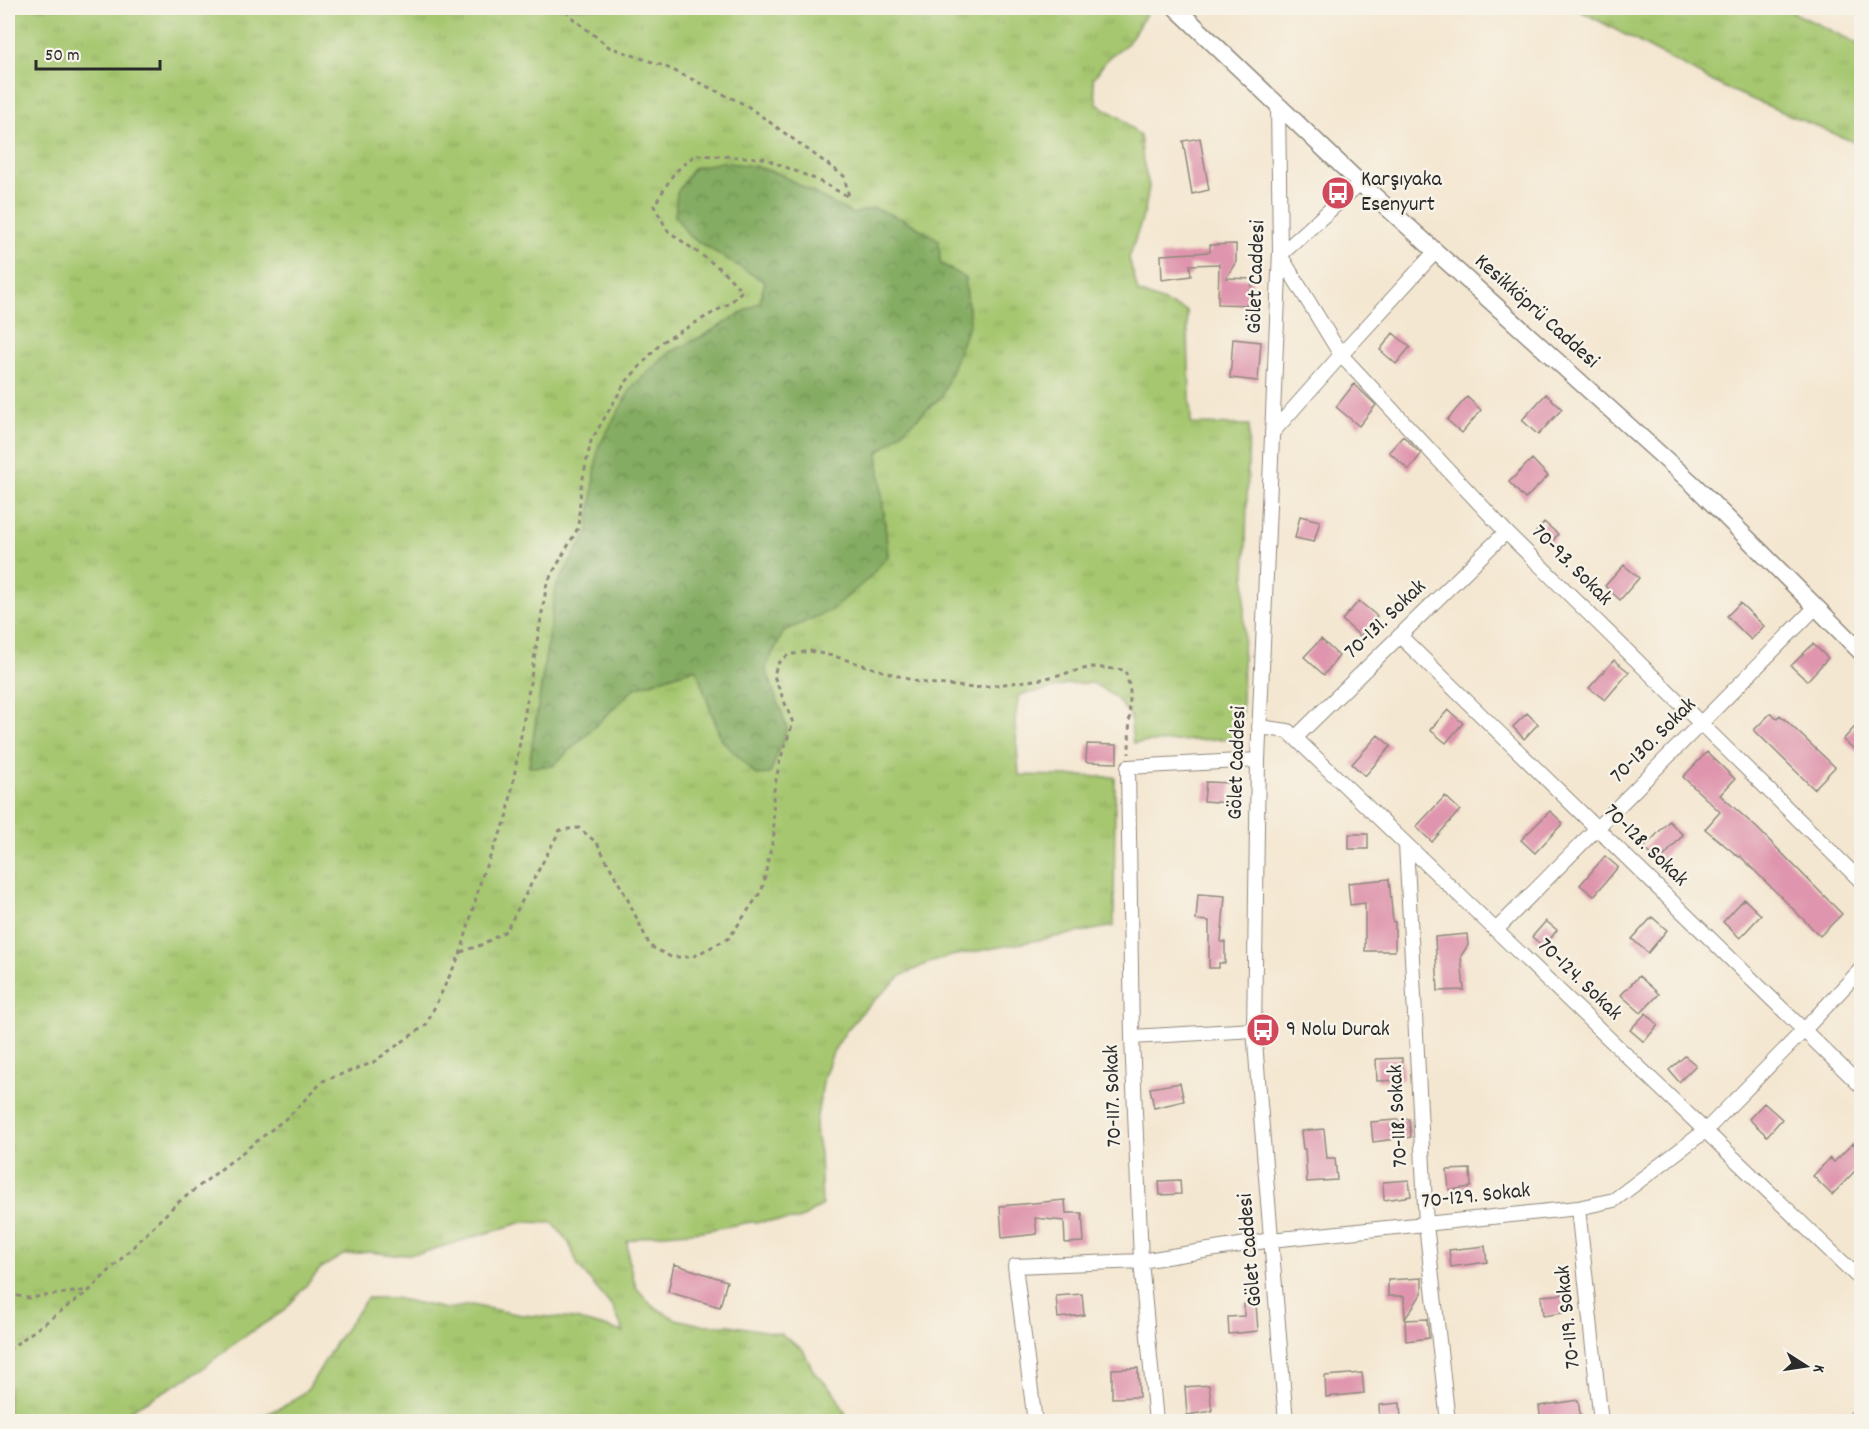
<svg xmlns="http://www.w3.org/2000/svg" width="1869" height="1429" font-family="Dekko,sans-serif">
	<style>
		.grass { fill: url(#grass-tufts); stroke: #68794d; stroke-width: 1.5; fill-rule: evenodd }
		.forest { fill: url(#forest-crowns); stroke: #586c46; stroke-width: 1.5 }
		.building { fill: #df95ad }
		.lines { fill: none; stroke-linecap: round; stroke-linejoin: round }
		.minor-casing { stroke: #90897e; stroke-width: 16 }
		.tertiary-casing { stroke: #90897e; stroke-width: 19 }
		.path { stroke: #90897e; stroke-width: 3; stroke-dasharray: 4.5 4.5; stroke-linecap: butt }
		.minor { stroke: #fff; stroke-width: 14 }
		.tertiary { stroke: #fff; stroke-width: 16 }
		.labels { text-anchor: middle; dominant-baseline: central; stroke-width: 5; stroke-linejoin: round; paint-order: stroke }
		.poi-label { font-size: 22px; fill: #2b2b2b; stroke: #f7f3e8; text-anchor: start }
		.street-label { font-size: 22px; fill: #2b2b2b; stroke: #f7f3e8 }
	</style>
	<defs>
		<pattern id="grass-tufts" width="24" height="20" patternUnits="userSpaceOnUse" patternTransform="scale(1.5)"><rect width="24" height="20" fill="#a6c76f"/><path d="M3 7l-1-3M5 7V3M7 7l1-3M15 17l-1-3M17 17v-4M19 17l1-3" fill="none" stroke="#8fab60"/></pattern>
		<pattern id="forest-crowns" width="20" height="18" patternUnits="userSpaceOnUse" patternTransform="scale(1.5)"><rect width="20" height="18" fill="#84ac62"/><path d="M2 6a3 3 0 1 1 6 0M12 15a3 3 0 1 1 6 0" fill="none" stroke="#6c8c51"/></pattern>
	</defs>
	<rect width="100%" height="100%" fill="#f7f3e8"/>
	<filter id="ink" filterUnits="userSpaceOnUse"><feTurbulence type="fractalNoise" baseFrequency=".0167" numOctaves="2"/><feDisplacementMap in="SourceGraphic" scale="12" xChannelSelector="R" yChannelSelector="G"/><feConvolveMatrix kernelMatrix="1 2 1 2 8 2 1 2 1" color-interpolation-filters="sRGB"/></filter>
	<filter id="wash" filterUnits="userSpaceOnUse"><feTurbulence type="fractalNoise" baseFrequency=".008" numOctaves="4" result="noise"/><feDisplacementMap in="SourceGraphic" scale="24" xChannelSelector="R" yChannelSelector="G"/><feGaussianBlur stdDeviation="1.35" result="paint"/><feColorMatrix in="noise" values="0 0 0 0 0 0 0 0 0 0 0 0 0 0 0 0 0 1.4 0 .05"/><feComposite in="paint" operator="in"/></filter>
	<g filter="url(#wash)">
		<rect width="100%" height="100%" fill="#f4e7d1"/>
		<!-- grass -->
		<path class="grass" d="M8,8H237L245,11L257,8H1144L1148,11L1128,43L1108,58L1093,79L1097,104L1121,118L1140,136L1143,161L1149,186L1145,210L1129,258L1138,292L1187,311L1191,424L1249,425L1241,738L1133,743L1130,715L1114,696L1093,683L1068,684L1043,691L1019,695L1015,719L1019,775L1115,777L1114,926L951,956L926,964L901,976L865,1009L846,1031L833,1052L824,1077L815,1128L820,1153L822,1205L799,1220L751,1222L702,1231L652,1235L627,1241L629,1262L636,1287L652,1306L676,1319L702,1325H729L781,1334L803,1350L814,1372L834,1392L846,1414L837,1421H251L288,1404L308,1389L336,1342L367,1298H394L446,1309L471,1305L522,1315L575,1319L624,1332L613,1308L579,1267L569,1243L553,1223L523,1222L421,1253L395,1255L369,1252L343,1255L321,1268L284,1311L240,1339L198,1372L112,1421H8ZM754,166L779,174L852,214L942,396L878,453L888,556L831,610L784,631L765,668L772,684L721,739L696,668L635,688L553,766H529L556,587L588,532L669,353L703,336L760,302L765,282L689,236Z
			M1575,8H1784L1861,45V145L1723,87Z"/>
		<!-- forest -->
		<path class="forest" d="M721,162L754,166L779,174L852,214L874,208L905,220L939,240L940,263L965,278L970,322L942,396L878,453L888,556L868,579L831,610L784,631L765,668L787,728L770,774L756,775L721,739L696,668L635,688L553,766L529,767L556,587L588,532L598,448L632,387L669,353L703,336L760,302L765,282L689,236L675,216L677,193L693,168Z"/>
		<g id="blocks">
			<!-- building -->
			<path class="building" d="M1200,138L1209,190L1192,194L1183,141Z
				M1236,244V262L1226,278L1252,279L1251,305L1218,304L1219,264L1190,265L1191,276L1162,280L1161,255L1210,252V245Z
				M1393,333L1410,347L1396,364L1380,350Z
				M1233,339L1261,342L1258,381L1230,378Z
				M1354,384L1376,405L1359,426L1336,407Z
				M1546,394L1562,409L1538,435L1522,420Z
				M1467,397L1481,410L1462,433L1447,420Z
				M1403,436L1421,454L1409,470L1389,452Z
				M1532,459L1548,476L1525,499L1509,482Z
				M1300,516L1320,521L1314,542L1295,538Z
				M1544,522L1558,534L1550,545L1536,532Z
				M1624,565L1639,578L1620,600L1605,586Z
				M1359,601L1377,616L1360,636L1342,620Z
				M1740,603L1764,626L1751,640L1727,616Z
				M1321,639L1339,656L1324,675L1304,657Z
				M1813,644L1828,658L1807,681L1791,666Z
				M1614,660L1629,672L1605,700L1589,688Z
				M1448,710L1463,723L1446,743L1430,730Z
				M1527,713L1538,724L1524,739L1513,727Z
				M1771,713L1777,718L1780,715L1835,767L1814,789L1754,730Z
				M1862,719V755L1843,740Z
				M1378,735L1391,746L1365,776L1352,764Z
				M1087,744L1117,745V763L1086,762Z
				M1707,752L1735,779L1720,795L1757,828L1842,914L1820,936L1740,856L1739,857L1705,829L1720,812L1683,777Z
				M1206,782L1231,783L1230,803L1204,801Z
				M1445,796L1460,810L1432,842L1416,827Z
				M1550,811L1563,823L1535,853L1521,840Z
				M1669,821L1683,835L1659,862L1644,848Z
				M1349,834H1368V849H1349Z
				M1605,856L1618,867L1594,896L1580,885Z
				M1389,879L1393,922H1395V951H1365V903L1350,905L1348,883Z
				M1198,894L1225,896L1221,942H1225V963H1219V968H1209V921L1196,920Z
				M1744,899L1761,915L1740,938L1723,922Z
				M1652,917L1667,930L1648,953L1632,939Z
				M1546,921L1557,930L1544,947L1532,937Z
				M1467,934L1468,945L1461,956L1464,990L1438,991L1435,937Z
				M1639,976L1659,994L1641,1013L1621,995Z
				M1646,1013L1658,1025L1644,1042L1630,1030Z
				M1685,1056L1696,1065L1679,1082L1669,1070Z
				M1402,1058L1403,1080L1377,1081L1376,1059Z
				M1180,1083L1184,1101L1154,1108L1150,1088Z
				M1764,1103L1782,1119L1767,1136L1749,1119Z
				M1409,1119L1411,1137L1373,1142L1371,1122Z
				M1324,1129L1327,1158H1335L1337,1180L1307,1182L1305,1149H1303L1301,1131Z
				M1853,1143L1862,1152V1179L1854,1172L1832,1195L1813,1176L1830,1158L1834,1162Z
				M1470,1169L1471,1187L1449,1190L1447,1170Z
				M1180,1180L1181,1194L1160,1195L1159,1181Z
				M1409,1180L1411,1196L1384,1200L1383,1182Z
				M1065,1200L1066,1213H1082L1084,1242L1065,1243L1064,1221L1035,1218L1037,1234L1002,1238L1000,1206Z
				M1485,1246L1487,1262L1451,1267L1449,1250Z
				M674,1264L727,1281L720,1307L668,1292Z
				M1422,1278V1293L1405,1319L1404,1296H1388V1280Z
				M1082,1294L1084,1315L1058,1318L1056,1296Z
				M1567,1294L1569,1312L1543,1316L1541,1296Z
				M1244,1304H1256L1258,1331L1229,1334L1228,1317L1244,1316Z
				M1427,1319L1429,1338L1406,1341L1405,1320Z
				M1138,1368L1139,1397L1112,1398V1369Z
				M1362,1373L1364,1393L1326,1397L1325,1376Z
				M1209,1385L1212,1411L1187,1415L1185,1387Z
				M1578,1400L1581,1420L1541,1422L1539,1406Z
				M1400,1403L1401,1419L1380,1422L1379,1405Z"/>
		</g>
	</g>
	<g filter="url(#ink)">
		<use href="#blocks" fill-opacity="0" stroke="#90897e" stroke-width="1.5"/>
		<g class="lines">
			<!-- minor casing -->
			<g class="minor-casing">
				<path id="minor" d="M1278,105L1280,251L1258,760L1254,1030L1286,1422
					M1360,183L1280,255L1341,355L1506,532L1862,882
					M1272,433L1341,355L1436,251
					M1400,636L1862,1087
					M1259,727L1288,731L1862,1281
					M1295,738L1506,532
					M1406,844L1426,1224L1448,1422
					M1496,930L1816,607
					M1132,1037L1254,1030
					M1578,1208L1601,1422
					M1035,1422L1015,1266L1141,1261L1271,1240L1578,1208L1614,1200L1705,1131L1804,1030L1862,968
					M1156,1422L1141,1261L1132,1037L1128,767L1258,760
					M1852,1422L1862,1411"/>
			</g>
			<!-- tertiary casing -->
			<g class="tertiary-casing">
				<path id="tertiary" d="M1176,8L1360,183L1694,485L1862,653"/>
			</g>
			<!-- path -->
			<path class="path" d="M461,952L481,945L506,931L560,830L579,828L597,843L628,900L650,946L671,957H692L729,938L762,890L774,834L773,795L780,760L793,723L774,676L777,664L788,655L810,651L837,657L918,682L974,688L1042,679L1092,667L1125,670L1130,689L1129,754
				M8,1294L28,1298L89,1290
				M8,1350L90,1290L175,1205L289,1116L323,1081L372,1063L426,1025L461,952L483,873L507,818L547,583L578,528L581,487L591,441L625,383L662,342L730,303L742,291L722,270L668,231L654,206L674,173L695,155L763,158L815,179L849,197L844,176L746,105L664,66L609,47L570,16L565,8"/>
			<!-- minor -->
			<use href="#minor" class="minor"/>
			<!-- tertiary -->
			<use href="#tertiary" class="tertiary"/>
		</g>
	</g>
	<!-- icons -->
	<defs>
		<g id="bus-disc" transform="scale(1.725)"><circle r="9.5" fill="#d1495b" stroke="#f7f3e8"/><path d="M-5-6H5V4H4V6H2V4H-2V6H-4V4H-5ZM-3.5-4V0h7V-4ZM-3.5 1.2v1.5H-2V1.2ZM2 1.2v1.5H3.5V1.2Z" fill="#fff"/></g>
	</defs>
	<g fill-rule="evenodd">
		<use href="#bus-disc" x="1338" y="193"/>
		<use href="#bus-disc" x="1263" y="1030"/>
	</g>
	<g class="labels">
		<!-- poi labels -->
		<g class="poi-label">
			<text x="1361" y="180">Karşıyaka<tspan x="1361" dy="25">Esenyurt</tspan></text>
			<text x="1286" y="1030">9 Nolu Durak</text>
		</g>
		<!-- street labels -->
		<g class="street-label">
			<text transform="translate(1257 277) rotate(-88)">Gölet Caddesi</text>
			<text transform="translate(1536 312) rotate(42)">Kesikköprü Caddesi</text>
			<text transform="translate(1571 566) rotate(45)">70-93. Sokak</text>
			<text transform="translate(1386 620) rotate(-44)">70-131. Sokak</text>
			<text transform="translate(1654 741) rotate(-45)">70-130. Sokak</text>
			<text transform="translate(1238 763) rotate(-88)">Gölet Caddesi</text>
			<text transform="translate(1645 846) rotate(44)">70-128. Sokak</text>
			<text transform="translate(1579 980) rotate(44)">70-124. Sokak</text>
			<text transform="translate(1114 1096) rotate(-92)">70-117. Sokak</text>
			<text transform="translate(1399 1116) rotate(-93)">70-118. Sokak</text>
			<text transform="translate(1476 1197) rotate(-6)">70-129. Sokak</text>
			<text transform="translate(1251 1250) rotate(-95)">Gölet Caddesi</text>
			<text transform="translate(1569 1317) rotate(-96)">70-119. Sokak</text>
		</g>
	</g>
	<!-- margin -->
	<rect width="1869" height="1429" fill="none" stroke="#f7f3e8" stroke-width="30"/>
	<!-- north arrow -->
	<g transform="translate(1806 1366) rotate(102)" stroke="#f7f3e8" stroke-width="4.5" paint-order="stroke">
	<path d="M0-4.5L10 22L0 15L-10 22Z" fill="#2b2b2b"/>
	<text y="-9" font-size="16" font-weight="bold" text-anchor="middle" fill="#2b2b2b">K</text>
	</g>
	<!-- scale -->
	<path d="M36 60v9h124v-9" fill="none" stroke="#2b2b2b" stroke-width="3"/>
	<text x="45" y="60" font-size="18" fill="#2b2b2b" stroke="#f7f3e8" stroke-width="4.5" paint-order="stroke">50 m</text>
</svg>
